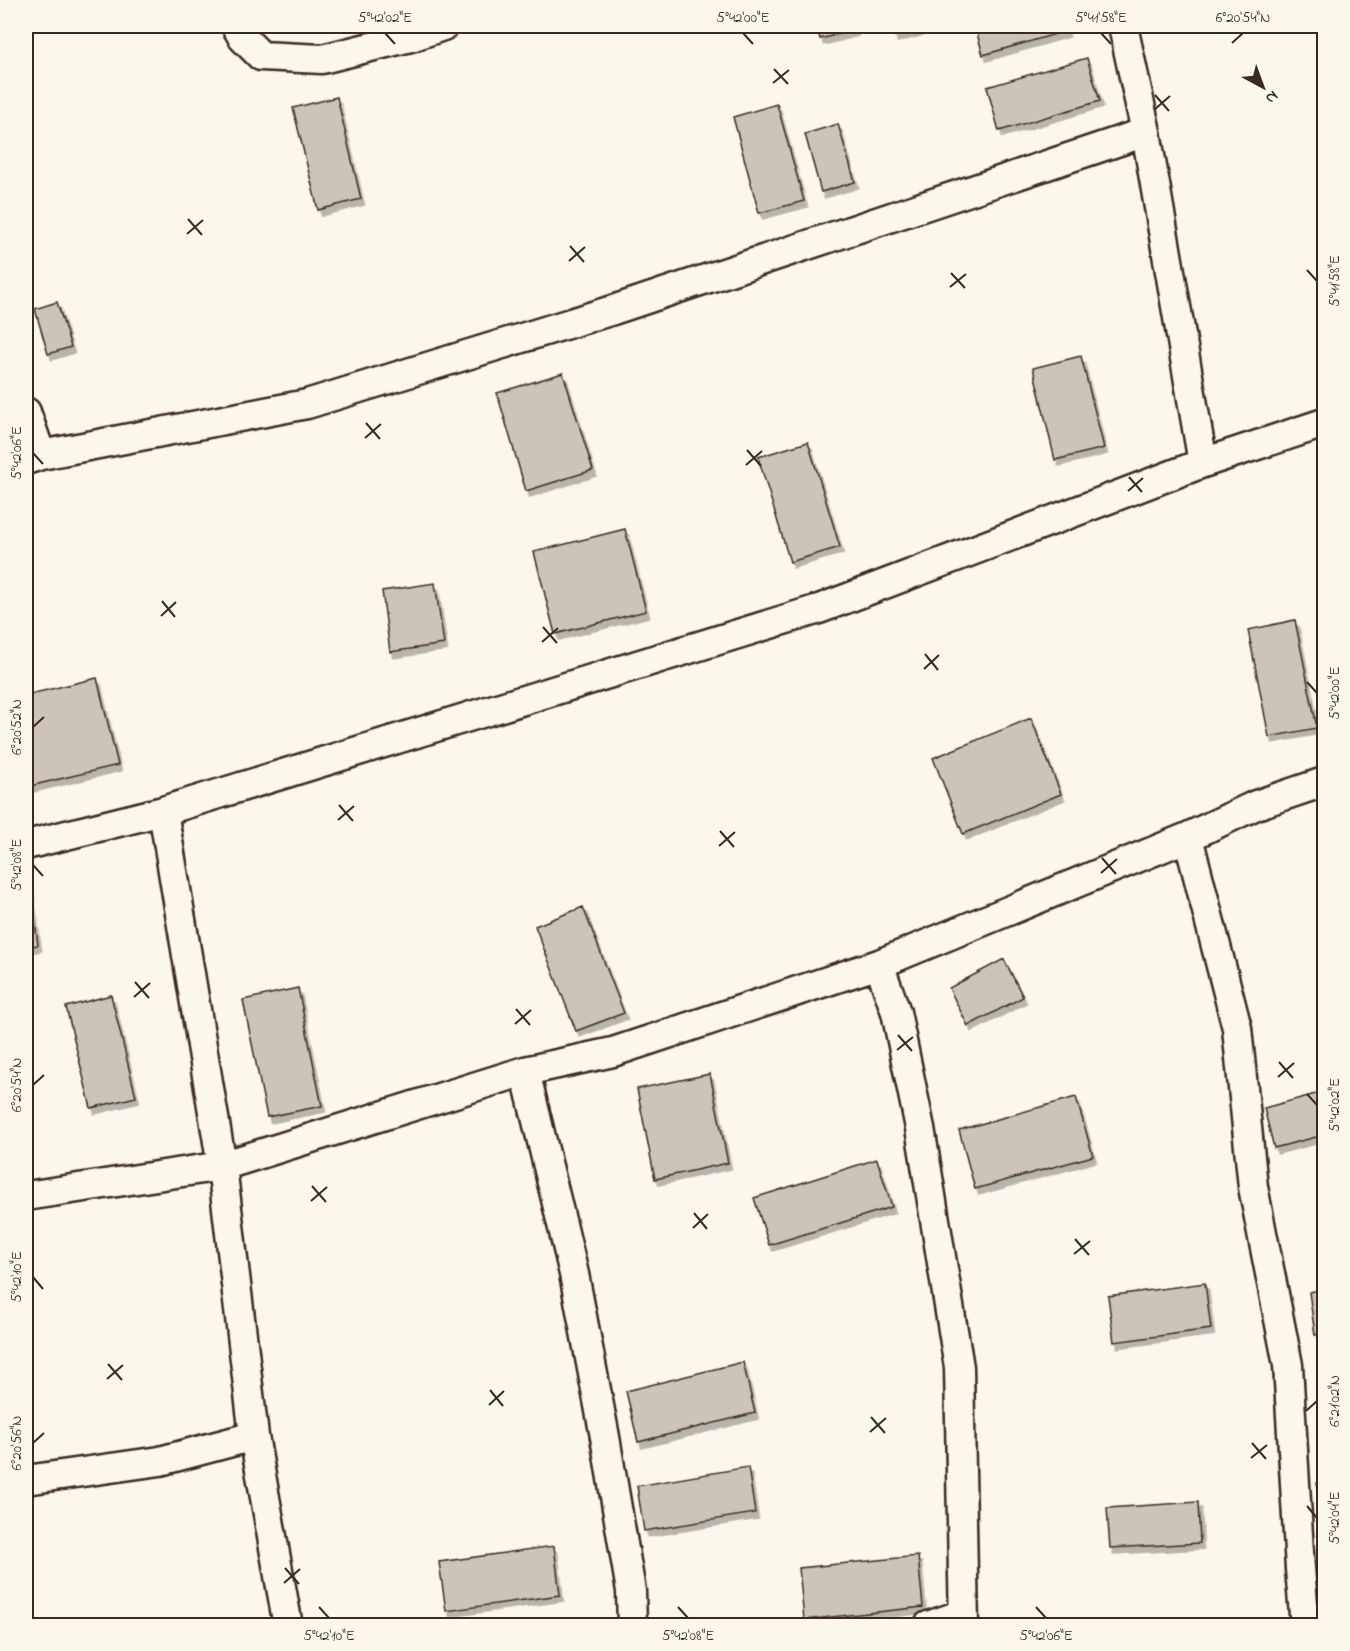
<svg xmlns="http://www.w3.org/2000/svg" width="1350" height="1651" font-family="'Indie Flower',sans-serif">
	<style>
		.building { fill: #ccc4b9; stroke: #3b2a1e; stroke-width: 1.5; filter: url(#shadow) }
		.lines { fill: none; stroke-linecap: round; stroke-linejoin: round }
		.minor-casing { stroke: #3b2a1e; stroke-width: 33 }
		.minor { stroke: #fbf7ec; stroke-width: 28 }
		.ticks { fill: none; stroke: #3b2a1e; stroke-width: 2 }
		.neatline { fill: none; stroke: #3b2a1e; stroke-width: 2 }
		.ticks-label { font-size: 15px; text-anchor: middle; fill: #3b2a1e }
	</style>
	<defs>
		<filter id="shadow"><feDropShadow dx="3.5" dy="6" stdDeviation="0" flood-color="#0004"/></filter>
	</defs>
	<rect width="100%" height="100%" fill="#fbf7ec"/>
	<filter id="ink" filterUnits="userSpaceOnUse"><feTurbulence type="fractalNoise" baseFrequency=".0167" numOctaves="2"/><feDisplacementMap in="SourceGraphic" scale="12" xChannelSelector="R" yChannelSelector="G"/><feConvolveMatrix kernelMatrix="1 2 1 2 8 2 1 2 1" color-interpolation-filters="sRGB"/></filter>
	<g filter="url(#ink)">
		<!-- building -->
		<path class="building" d="M817,26H854L855,30L820,39Z
			M892,26H932L894,36Z
			M975,26H1065L1066,31L983,55Z
			M1087,58L1100,101L999,131L987,87Z
			M337,97L361,199L318,210L293,108Z
			M777,104L804,201L759,213L733,117Z
			M838,124L855,182L821,192L805,134Z
			M57,302L71,347L48,354L35,309Z
			M1081,356L1104,448L1055,460L1033,368Z
			M563,373L593,470L526,491L497,393Z
			M808,442L840,547L790,562L758,457Z
			M625,529L646,611L555,634L534,552Z
			M435,583L444,644L390,652L382,591Z
			M1295,620L1317,728L1269,737L1248,630Z
			M97,678L118,765L26,787V695Z
			M1031,718L1061,794L963,834L933,758Z
			M29,880L38,945L26,947V881Z
			M583,907L624,1013L576,1031L535,926Z
			M1004,959L1023,997L968,1026L949,988Z
			M298,988L322,1106L267,1117L243,1000Z
			M111,995L136,1097L91,1108L66,1007Z
			M710,1074L728,1163L655,1179L637,1089Z
			M1323,1092L1324,1135L1274,1148L1264,1108Z
			M1076,1097L1093,1156L975,1189L959,1130Z
			M877,1159L892,1207L769,1245L754,1198Z
			M1205,1283L1211,1329L1114,1342L1108,1296Z
			M1324,1289V1333L1315,1335L1309,1292Z
			M743,1362L755,1413L638,1442L626,1391Z
			M748,1467L755,1513L644,1531L637,1486Z
			M1324,1481V1513L1317,1483Z
			M1198,1502L1200,1543L1110,1548L1107,1508Z
			M554,1546L560,1595L446,1611L439,1562Z
			M918,1556L923,1607L804,1620L799,1568Z"/>
		<g class="lines">
			<!-- minor casing -->
			<g class="minor-casing">
				<path id="minor" d="M236,26L243,38L261,56L322,59L411,37L443,26
					M1123,26L1146,132L1203,463
					M26,412L41,455
					M26,460L41,455L307,404L613,310L1146,132
					M163,811L222,1166L254,1436L288,1626
					M1188,837L1237,1028L1253,1187L1288,1365L1300,1569L1305,1626
					M26,845L163,811L819,609L1203,463L1324,423
					M879,964L896,1012L920,1128L959,1367L964,1626
					M525,1071L574,1274L605,1437L631,1591L632,1626
					M26,1196L222,1166L525,1071L613,1052L879,964L1188,837L1256,805L1324,782
					M26,1480L160,1461L254,1436
					M928,1626L963,1614"/>
			</g>
			<!-- minor -->
			<use href="#minor" class="minor"/>
		</g>
	</g>
	<!-- ticks -->
	<path class="ticks" d="M385,33L395,44M743,33L753,44M1101,33L1111,44M1232,43L1243,33M774,69L788,84M773,83L789,70M1155,95L1169,111M1154,110L1170,96M188,219L202,235M187,234L203,220M570,246L584,262M569,261L585,247M1307,270L1317,281M951,273L965,288M950,287L966,274M366,423L380,439M365,438L381,424M747,450L761,466M33,453L43,464M746,465L762,451M1129,477L1142,492M1128,491L1143,478M162,601L175,617M161,616L176,602M543,627L557,643M542,642L558,628M925,654L938,670M924,669L939,655M1307,682L1317,693M33,727L44,717M339,805L353,821M338,820L354,806M720,831L734,847M719,846L735,832M1102,858L1116,874M33,865L43,876M1101,873L1117,859M135,982L149,998M134,997L150,983M516,1009L530,1025M515,1024L531,1010M898,1035L912,1051M897,1050L913,1037M1279,1062L1293,1078M1278,1077L1294,1063M33,1085L44,1075M1307,1094L1317,1105M312,1186L326,1202M311,1201L327,1187M694,1213L707,1229M693,1228L708,1214M1075,1239L1089,1255M1074,1254L1090,1241M33,1277L43,1289M108,1364L122,1380M107,1379L123,1365M490,1390L503,1406M489,1405L504,1391M1306,1411L1317,1401M871,1417L885,1433M870,1432L886,1418M33,1443L44,1433M1252,1443L1266,1459M1251,1458L1267,1445M1307,1506L1317,1518M285,1568L299,1584M284,1583L300,1569M319,1607L329,1618M678,1607L688,1618M1036,1607L1046,1618"/>
	<!-- margin -->
	<rect width="1350" height="1651" fill="none" stroke="#fbf7ec" stroke-width="66"/>
	<!-- north arrow -->
	<g transform="translate(1263 87) rotate(139)" stroke="#fbf7ec" stroke-width="4.5" paint-order="stroke">
	<path d="M0-4.5L10 22L0 15L-10 22Z" fill="#3b2a1e"/>
	<text y="-9" font-size="16" font-weight="bold" text-anchor="middle" fill="#3b2a1e">N</text>
	</g>
	<rect x="33" y="33" width="1284" height="1585" class="neatline"/>
	<g class="ticks-label">
		<text x="385" y="22">5°42'02"E</text>
		<text x="743" y="22">5°42'00"E</text>
		<text x="1101" y="22">5°41'58"E</text>
		<text x="1243" y="22">6°20'54"N</text>
		<text transform="translate(1334 281) rotate(-90)" y="5">5°41'58"E</text>
		<text transform="translate(16 453) rotate(-90)" y="5">5°42'06"E</text>
		<text transform="translate(1334 693) rotate(-90)" y="5">5°42'00"E</text>
		<text transform="translate(16 727) rotate(-90)" y="5">6°20'52"N</text>
		<text transform="translate(16 865) rotate(-90)" y="5">5°42'08"E</text>
		<text transform="translate(16 1085) rotate(-90)" y="5">6°20'54"N</text>
		<text transform="translate(1334 1105) rotate(-90)" y="5">5°42'02"E</text>
		<text transform="translate(16 1277) rotate(-90)" y="5">5°42'10"E</text>
		<text transform="translate(1334 1401) rotate(-90)" y="5">6°21'02"N</text>
		<text transform="translate(16 1443) rotate(-90)" y="5">6°20'56"N</text>
		<text transform="translate(1334 1518) rotate(-90)" y="5">5°42'04"E</text>
		<text x="329" y="1640">5°42'10"E</text>
		<text x="688" y="1640">5°42'08"E</text>
		<text x="1046" y="1640">5°42'06"E</text>
	</g>
</svg>
